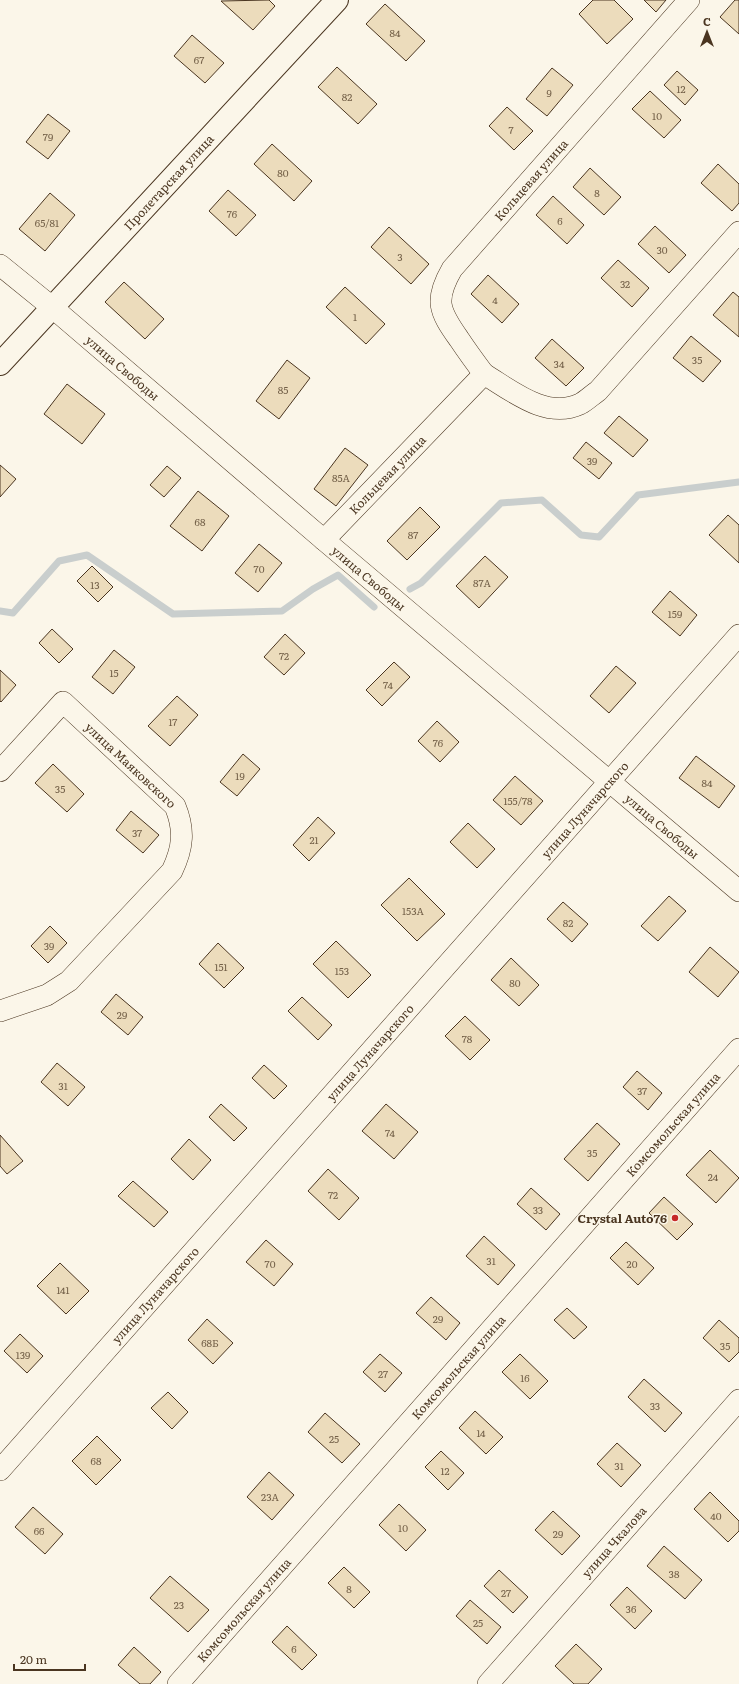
<svg xmlns="http://www.w3.org/2000/svg" width="739" height="1684" font-family="Literata,serif">
	<style>
		.lines { fill: none; stroke-linecap: round; stroke-linejoin: round }
		.stream { stroke: #c9cecd; stroke-width: 7 }
		.building { fill: #ecdcbc; stroke: #4a3520 }
		.minor-casing { stroke: #4a3520; stroke-width: 22 }
		.secondary-casing { stroke: #4a3520; stroke-width: 24 }
		.minor { stroke: #fbf6e9; stroke-width: 21 }
		.secondary { stroke: #fbf6e9; stroke-width: 22 }
		.poi-dot { fill: #c62828; stroke: #fbf6e9; stroke-width: 1.5 }
		.labels { text-anchor: middle; dominant-baseline: central; stroke-width: 3; stroke-linejoin: round; paint-order: stroke }
		.number-label { font-size: 10px; fill: #725f47 }
		.street-label { font-size: 12px; fill: #4a3520; stroke: #fbf6e9 }
		.poi-label { font-size: 12px; font-weight: bold; fill: #4a3520; stroke: #fbf6e9; text-anchor: end }
	</style>
	<rect width="100%" height="100%" fill="#fbf6e9"/>
	<g class="lines">
		<!-- stream -->
		<path class="stream" d="M410,589L421,583L501,503L542,500L581,535L599,537L638,495L739,482
			M0,611L13,613L59,561L87,555L173,614L282,611L313,589L338,575L374,607"/>
	</g>
	<!-- building -->
	<path class="building" d="M269,0L275,6L253,30L221,1Z
		M593,0H614L633,19L607,44L579,14Z
		M644,0H666L656,12Z
		M735,0H739V34L720,17Z
		M385,4L425,41L406,61L366,24Z
		M192,35L224,63L205,83L174,56Z
		M337,67L377,104L358,124L318,87Z
		M552,68L573,85L547,116L526,99Z
		M677,71L698,90L685,105L664,85Z
		M650,91L681,120L664,138L632,109Z
		M507,107L533,131L514,150L489,126Z
		M48,114L70,131L48,159L26,142Z
		M272,144L312,181L294,201L254,164Z
		M718,164L739,184V203L732,211L701,183Z
		M590,168L621,197L604,215L573,187Z
		M228,190L256,215L236,236L209,211Z
		M50,193L75,215L45,251L19,229Z
		M553,196L584,225L567,244L536,215Z
		M655,226L686,255L669,273L638,244Z
		M389,227L429,264L411,284L371,247Z
		M618,260L649,288L632,307L601,278Z
		M488,275L519,304L502,323L471,294Z
		M124,282L164,319L145,339L105,302Z
		M345,287L385,324L366,344L326,307Z
		M733,292L739,297V337L713,315Z
		M691,336L721,361L703,382L673,358Z
		M552,339L584,368L566,386L535,358Z
		M287,360L310,378L279,419L256,401Z
		M67,384L105,414L82,444L44,414Z
		M619,416L648,440L633,457L604,433Z
		M586,442L612,463L599,479L573,458Z
		M345,448L368,465L336,506L314,489Z
		M0,465L16,479L0,497Z
		M167,466L181,478L164,497L150,485Z
		M198,491L229,516L202,551L170,526Z
		M420,507L440,527L407,560L387,541Z
		M728,515L739,525V563L709,535Z
		M259,544L282,563L258,592L235,573Z
		M485,556L508,577L479,608L456,586Z
		M92,566L113,587L98,602L77,581Z
		M670,591L697,615L680,636L652,612Z
		M52,629L73,649L59,663L39,643Z
		M285,634L305,653L284,675L264,657Z
		M114,650L135,667L113,694L92,677Z
		M394,662L410,677L382,706L366,690Z
		M616,666L636,683L609,713L590,696Z
		M0,670L16,685L1,702L0,701Z
		M177,696L198,715L170,746L148,726Z
		M437,721L459,742L440,762L418,741Z
		M243,754L260,769L237,796L220,782Z
		M696,756L735,786L719,808L679,778Z
		M53,764L84,794L67,812L35,783Z
		M515,776L543,801L521,825L493,800Z
		M131,811L159,835L143,853L116,830Z
		M318,817L335,833L309,861L293,845Z
		M468,823L495,849L477,868L450,842Z
		M409,878L445,914L417,941L381,905Z
		M669,896L686,911L658,941L641,926Z
		M563,902L588,924L572,942L547,919Z
		M50,926L67,943L48,963L31,946Z
		M336,941L371,975L348,998L313,964Z
		M218,943L244,968L224,988L199,964Z
		M710,947L739,972L718,997L689,972Z
		M511,958L539,985L519,1006L491,980Z
		M116,994L143,1017L128,1035L101,1012Z
		M302,997L332,1025L318,1040L288,1011Z
		M465,1016L490,1040L470,1060L445,1036Z
		M57,1063L85,1087L68,1106L41,1082Z
		M264,1065L287,1086L274,1099L252,1078Z
		M637,1071L662,1093L648,1110L623,1087Z
		M221,1104L247,1128L234,1141L209,1117Z
		M386,1104L418,1132L394,1159L362,1131Z
		M597,1123L620,1144L588,1181L564,1159Z
		M0,1135L23,1161L7,1174L0,1166Z
		M189,1139L211,1160L193,1180L171,1159Z
		M710,1150L739,1178L716,1203L686,1175Z
		M328,1169L359,1198L339,1220L308,1191Z
		M133,1181L168,1212L154,1227L118,1196Z
		M531,1188L560,1214L546,1230L517,1204Z
		M664,1197L693,1224L677,1240L649,1213Z
		M484,1236L515,1265L498,1285L466,1256Z
		M266,1240L293,1264L274,1286L246,1262Z
		M626,1242L654,1268L638,1285L610,1258Z
		M60,1263L89,1291L66,1314L37,1286Z
		M431,1297L460,1323L446,1340L416,1313Z
		M567,1308L587,1327L574,1339L554,1320Z
		M207,1319L233,1343L213,1364L188,1340Z
		M719,1320L739,1338V1352L729,1362L703,1338Z
		M20,1334L43,1356L27,1373L4,1351Z
		M380,1354L402,1373L385,1392L363,1372Z
		M520,1354L548,1381L530,1399L502,1372Z
		M644,1379L682,1413L665,1432L628,1397Z
		M168,1392L188,1412L172,1429L151,1408Z
		M475,1411L503,1437L486,1454L459,1428Z
		M325,1413L360,1444L342,1463L308,1432Z
		M97,1436L121,1460L96,1485L72,1461Z
		M617,1443L641,1465L621,1487L597,1464Z
		M441,1451L464,1473L448,1490L425,1467Z
		M269,1472L294,1495L272,1520L247,1497Z
		M710,1492L739,1521V1531L728,1542L694,1509Z
		M399,1504L426,1530L406,1551L379,1525Z
		M33,1507L63,1534L45,1554L15,1527Z
		M553,1511L580,1536L562,1555L535,1530Z
		M664,1546L702,1580L685,1599L647,1566Z
		M344,1567L370,1592L354,1608L328,1583Z
		M499,1570L528,1597L513,1613L484,1586Z
		M170,1576L209,1610L188,1632L150,1598Z
		M627,1587L652,1611L635,1629L610,1605Z
		M470,1600L501,1627L487,1644L456,1616Z
		M287,1626L317,1655L302,1670L272,1642Z
		M576,1644L602,1669L588,1684H574L555,1666Z
		M134,1647L161,1672L150,1684H140L118,1665Z"/>
	<g class="lines">
		<!-- minor casing -->
		<g class="minor-casing">
			<g id="minor">
				<path id="s1" d="M0,265L53,308L324,540L739,891"/>
				<path id="s2" d="M484,374C475,362 467,351 459,339C439,311 434,300 452,269L689,0"/>
				<path id="s3" d="M324,540L484,374C511,390 546,420 580,404C586,401 592,395 598,391L739,232"/>
				<path id="s4" d="M0,771L63,702L175,806C185,830 183,848 172,871L69,981L47,995L0,1011"/>
				<path id="s5" d="M0,1470L739,635"/>
				<path id="s6" d="M178,1684L739,1049"/>
				<path id="s7" d="M488,1684L739,1400"/>
			</g>
		</g>
		<!-- secondary casing -->
		<g class="secondary-casing">
			<g id="secondary">
				<path id="s8" d="M0,364L337,0"/>
			</g>
		</g>
		<!-- minor -->
		<use href="#minor" class="minor"/>
		<!-- secondary -->
		<use href="#secondary" class="secondary"/>
	</g>
	<!-- markers -->
	<circle class="poi-dot" cx="675" cy="1218" r="4"/>
	<g class="labels">
		<!-- number labels -->
		<g class="number-label">
			<text x="395" y="32">84</text>
			<text x="199" y="59">67</text>
			<text x="681" y="88">12</text>
			<text x="549" y="92">9</text>
			<text x="347" y="96">82</text>
			<text x="657" y="115">10</text>
			<text x="511" y="129">7</text>
			<text x="48" y="136">79</text>
			<text x="283" y="172">80</text>
			<text x="597" y="192">8</text>
			<text x="232" y="213">76</text>
			<text x="560" y="220">6</text>
			<text x="47" y="222">65/81</text>
			<text x="662" y="249">30</text>
			<text x="400" y="256">3</text>
			<text x="625" y="283">32</text>
			<text x="495" y="299">4</text>
			<text x="355" y="316">1</text>
			<text x="697" y="359">35</text>
			<text x="559" y="363">34</text>
			<text x="283" y="389">85</text>
			<text x="592" y="460">39</text>
			<text x="341" y="477">85А</text>
			<text x="200" y="521">68</text>
			<text x="413" y="534">87</text>
			<text x="259" y="568">70</text>
			<text x="482" y="582">87А</text>
			<text x="95" y="584">13</text>
			<text x="675" y="613">159</text>
			<text x="284" y="655">72</text>
			<text x="114" y="672">15</text>
			<text x="388" y="684">74</text>
			<text x="173" y="721">17</text>
			<text x="438" y="742">76</text>
			<text x="240" y="775">19</text>
			<text x="707" y="782">84</text>
			<text x="60" y="788">35</text>
			<text x="518" y="800">155/78</text>
			<text x="137" y="832">37</text>
			<text x="314" y="839">21</text>
			<text x="413" y="910">153А</text>
			<text x="568" y="922">82</text>
			<text x="49" y="945">39</text>
			<text x="221" y="966">151</text>
			<text x="342" y="970">153</text>
			<text x="515" y="982">80</text>
			<text x="122" y="1014">29</text>
			<text x="467" y="1038">78</text>
			<text x="63" y="1085">31</text>
			<text x="642" y="1090">37</text>
			<text x="390" y="1132">74</text>
			<text x="592" y="1152">35</text>
			<text x="713" y="1176">24</text>
			<text x="333" y="1194">72</text>
			<text x="538" y="1209">33</text>
			<text x="491" y="1260">31</text>
			<text x="270" y="1263">70</text>
			<text x="632" y="1263">20</text>
			<text x="63" y="1289">141</text>
			<text x="438" y="1318">29</text>
			<text x="210" y="1342">68Б</text>
			<text x="725" y="1345">35</text>
			<text x="23" y="1354">139</text>
			<text x="383" y="1373">27</text>
			<text x="525" y="1377">16</text>
			<text x="655" y="1405">33</text>
			<text x="481" y="1432">14</text>
			<text x="334" y="1438">25</text>
			<text x="96" y="1460">68</text>
			<text x="619" y="1465">31</text>
			<text x="445" y="1470">12</text>
			<text x="270" y="1496">23А</text>
			<text x="716" y="1515">40</text>
			<text x="403" y="1527">10</text>
			<text x="39" y="1530">66</text>
			<text x="558" y="1533">29</text>
			<text x="674" y="1573">38</text>
			<text x="349" y="1588">8</text>
			<text x="506" y="1592">27</text>
			<text x="179" y="1604">23</text>
			<text x="631" y="1608">36</text>
			<text x="478" y="1622">25</text>
			<text x="294" y="1648">6</text>
		</g>
		<!-- street labels -->
		<g class="street-label">
			<text stroke="none"><textPath href="#s2" startOffset="239">Кольцевая улица</textPath></text>
			<text stroke="none"><textPath href="#s8" startOffset="248">Пролетарская улица</textPath></text>
			<text stroke="none"><textPath href="#s1" startOffset="160">улица Свободы</textPath></text>
			<text stroke="none"><textPath href="#s3" startOffset="91">Кольцевая улица</textPath></text>
			<text stroke="none"><textPath href="#s1" startOffset="484">улица Свободы</textPath></text>
			<text stroke="none"><textPath href="#s4" startOffset="186">улица Маяковского</textPath></text>
			<text stroke="none"><textPath href="#s5" startOffset="882">улица Луначарского</textPath></text>
			<text stroke="none"><textPath href="#s1" startOffset="868">улица Свободы</textPath></text>
			<text stroke="none"><textPath href="#s5" startOffset="558">улица Луначарского</textPath></text>
			<text stroke="none"><textPath href="#s6" startOffset="747">Комсомольская улица</textPath></text>
			<text stroke="none"><textPath href="#s5" startOffset="234">улица Луначарского</textPath></text>
			<text stroke="none"><textPath href="#s6" startOffset="423">Комсомольская улица</textPath></text>
			<text stroke="none"><textPath href="#s7" startOffset="190">улица Чкалова</textPath></text>
			<text stroke="none"><textPath href="#s6" startOffset="99">Комсомольская улица</textPath></text>
		</g>
		<!-- poi labels -->
		<g class="poi-label">
			<text x="667" y="1218">Crystal Auto76</text>
		</g>
	</g>
	<!-- north arrow -->
	<g transform="translate(707 32)" stroke="#fbf6e9" stroke-width="3" paint-order="stroke">
	<path d="M0-3L7 15L0 10L-7 15Z" fill="#4a3520"/>
	<text y="-6" font-size="11" font-weight="bold" text-anchor="middle" fill="#4a3520">С</text>
	</g>
	<!-- scale -->
	<path d="M14 1664v6h71v-6" fill="none" stroke="#4a3520" stroke-width="2"/>
	<text x="20" y="1664" font-size="12" fill="#4a3520" stroke="#fbf6e9" stroke-width="3" paint-order="stroke">20 m</text>
</svg>
